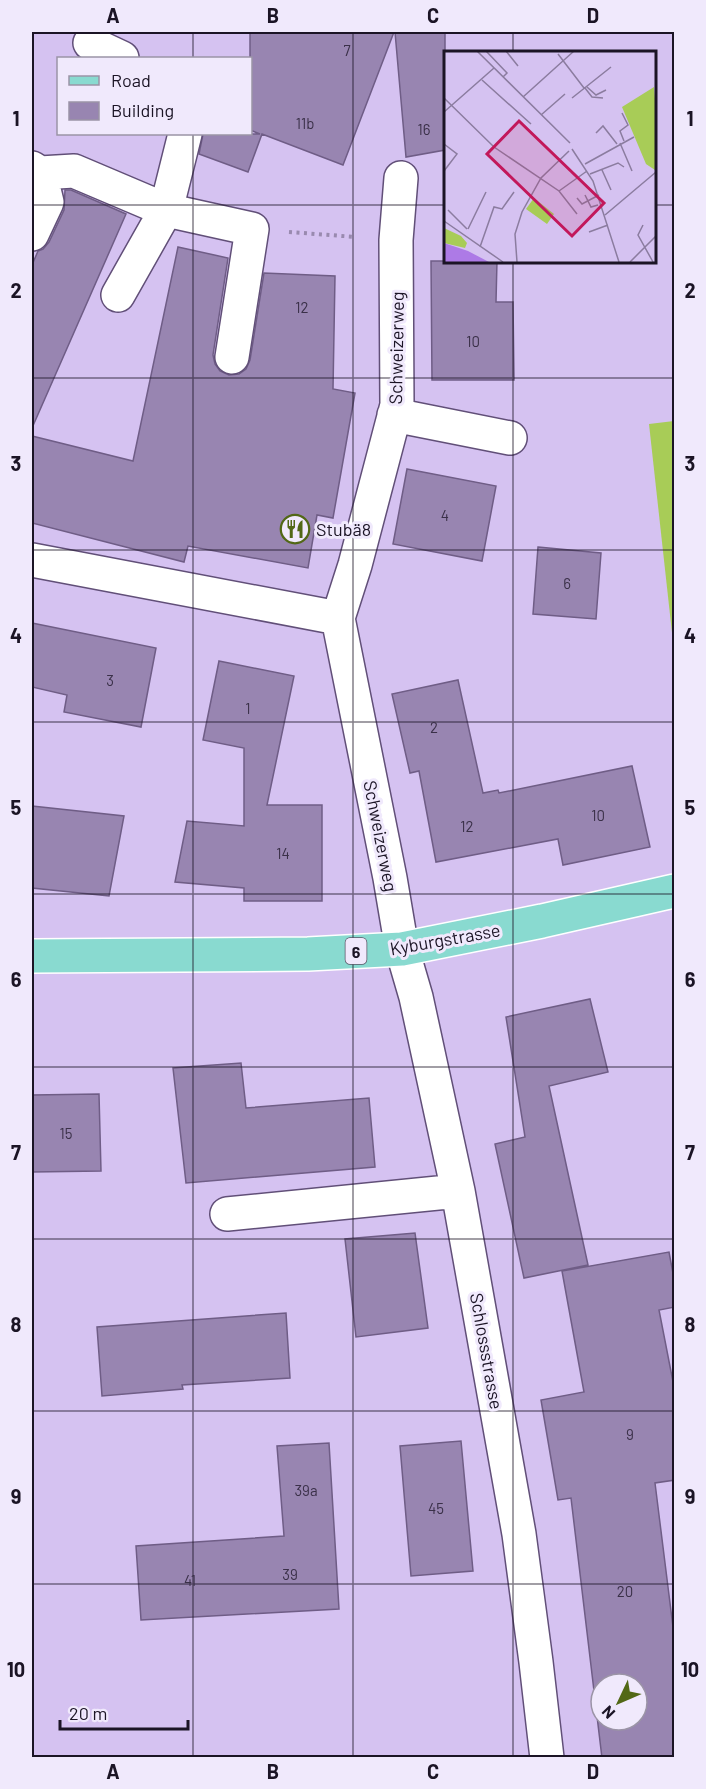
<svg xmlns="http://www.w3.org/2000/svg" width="706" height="1789" font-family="Barlow,sans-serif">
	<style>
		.green { fill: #a8cc57 }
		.building { fill: #9885b1; stroke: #6f5d86; stroke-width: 1.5; fill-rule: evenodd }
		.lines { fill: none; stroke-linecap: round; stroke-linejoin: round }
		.minor-casing { stroke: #614f78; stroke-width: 36 }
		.major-casing { stroke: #fff; stroke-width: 36 }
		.path { stroke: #998aaf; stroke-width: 4; stroke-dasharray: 3 4.5; stroke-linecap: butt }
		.minor { stroke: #fff; stroke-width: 33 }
		.major { stroke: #89dad0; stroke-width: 33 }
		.grid { fill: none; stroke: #1b1425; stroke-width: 1.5; stroke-opacity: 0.55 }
		.labels { text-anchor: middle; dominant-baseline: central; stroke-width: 6; stroke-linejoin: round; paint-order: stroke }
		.number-label { font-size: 15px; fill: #3a3048 }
		.shield { fill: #f0e9fc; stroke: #5b5466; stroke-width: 1.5 }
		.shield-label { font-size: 16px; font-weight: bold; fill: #1b1425 }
		.street-label { font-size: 18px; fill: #1b1425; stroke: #f0e9fc }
		.poi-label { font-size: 18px; fill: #1b1425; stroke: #f0e9fc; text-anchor: start }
		.inset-road { fill: none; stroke: #8b7c9f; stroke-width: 1.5 }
		.view { fill: #c2185b; fill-opacity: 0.15; stroke: #c2185b; stroke-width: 3 }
		.inset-edge { fill: none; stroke: #1b1425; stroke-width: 3 }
		.neatline { fill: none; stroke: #1b1425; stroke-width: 2 }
		.grid-label { font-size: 20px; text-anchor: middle; font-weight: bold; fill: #1b1425 }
	</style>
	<rect width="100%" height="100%" fill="#d5c2f1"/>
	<!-- green -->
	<path class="green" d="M674,421V651L649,424Z"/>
	<!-- building -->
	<path class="building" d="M250,32H394L343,165L262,134L248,172L199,154L203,134H260L250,130Z
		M395,32H445V150L406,157Z
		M65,190H71L126,214L32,428V265L38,251L43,249L49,242L64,210Z
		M178,247L228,258L213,355L215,364L220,371L229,375L239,374L246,369L250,360L264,273L335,276L333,389L355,393L333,518L317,515L308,568L188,546L184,562L32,523V436L133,461Z
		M431,261H497L496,302H513L514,380H432Z
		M407,469L496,486L482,561L393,544Z
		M538,547L601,553L596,619L533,614Z
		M32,623L156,648L141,727L64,712L67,695L32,687Z
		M219,661L294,676L267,805H322V901H244V888L175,882L187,821L244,826V748L203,740Z
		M458,680L483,793L498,790L499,793L632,766L650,847L563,865L558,839L436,862L419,771L410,773L392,694Z
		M32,806L124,816L109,896L32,888Z
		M590,999L608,1072L549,1086L588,1265L524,1278L495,1144L525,1137L506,1017Z
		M241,1063L246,1108L369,1098L375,1167L186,1183L173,1068Z
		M99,1094L101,1171L32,1172V1095Z
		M415,1233L428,1328L356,1337L345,1239Z
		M669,1252L675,1284V1307L659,1310L675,1392V1480L655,1483L675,1643V1758H602L571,1498L558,1500L541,1400L584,1392L562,1271ZM601,1684H637V1720H601Z
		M286,1313L290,1378L182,1385L183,1389L102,1396L97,1327Z
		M461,1441L473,1571L411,1576L400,1446Z
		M329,1443L339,1609L141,1620L136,1546L284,1536L277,1446Z"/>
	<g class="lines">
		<!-- minor casing -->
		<g class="minor-casing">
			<path id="minor" d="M90,43L122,58
				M32,168L40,173L74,171L166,210L252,229L232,357
				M401,178L396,240L397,405L355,565L338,618L390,878L402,949L416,997L458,1191L519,1534L536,1662L547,1758
				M32,234L47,202L40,173
				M118,295L166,210L185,134
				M394,415L510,438
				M32,560L338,618
				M227,1214L458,1191"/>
		</g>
		<!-- major casing -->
		<g class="major-casing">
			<path id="major" d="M32,956L308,954L402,949L542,921L674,891"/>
		</g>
		<!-- path -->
		<path class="path" d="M289,232L356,237"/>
		<!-- minor -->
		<use href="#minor" class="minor"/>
		<!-- major -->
		<use href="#major" class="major"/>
	</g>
	<!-- grid -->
	<path class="grid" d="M193,32V58M353,32V1758M513,32V52M193,134V1758M32,205H445M654,205H674M513,261V1758M32,378H674M32,550H674M32,722H674M32,894H674M32,1067H674M32,1239H674M32,1411H674M32,1584H674"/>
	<!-- icons -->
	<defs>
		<g id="restaurant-ring" transform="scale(1.5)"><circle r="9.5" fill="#f0e9fc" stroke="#526816" stroke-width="1.5"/><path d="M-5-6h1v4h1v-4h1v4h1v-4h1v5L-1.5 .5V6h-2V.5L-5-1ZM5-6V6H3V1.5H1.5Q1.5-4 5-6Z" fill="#526816"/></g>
	</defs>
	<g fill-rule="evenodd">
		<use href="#restaurant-ring" x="295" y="529"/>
	</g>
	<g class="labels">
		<!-- number labels -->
		<g class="number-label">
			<text x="347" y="50">7</text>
			<text x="305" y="123">11b</text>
			<text x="424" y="129">16</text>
			<text x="302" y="307">12</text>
			<text x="473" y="341">10</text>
			<text x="445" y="515">4</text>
			<text x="567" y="583">6</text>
			<text x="110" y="680">3</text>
			<text x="248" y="708">1</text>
			<text x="434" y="727">2</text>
			<text x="598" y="815">10</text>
			<text x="467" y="826">12</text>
			<text x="283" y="853">14</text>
			<text x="66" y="1133">15</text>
			<text x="630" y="1434">9</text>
			<text x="306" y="1490">39a</text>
			<text x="436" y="1508">45</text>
			<text x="290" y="1574">39</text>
			<text x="190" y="1580">41</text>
			<text x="625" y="1591">20</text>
		</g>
		<!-- shield labels -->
		<rect class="shield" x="345.5" y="938" width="21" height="26" rx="4.5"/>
		<g class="shield-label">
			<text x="356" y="951">6</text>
		</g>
		<!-- street labels -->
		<g class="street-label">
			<text transform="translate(396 348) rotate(-89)">Schweizerweg</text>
			<text transform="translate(381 836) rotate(79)">Schweizerweg</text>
			<text transform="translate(445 939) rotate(-10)">Kyburgstrasse</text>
			<text transform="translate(487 1351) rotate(80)">Schlossstrasse</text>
		</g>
		<!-- poi labels -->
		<g class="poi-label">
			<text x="316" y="529">Stubä8</text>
		</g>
	</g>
	<!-- overview -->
	<g transform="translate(444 51)">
		<rect width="212" height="212" fill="#d5c2f1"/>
		<path d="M210,36L212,59L211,119L202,113L178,56ZM90,147L110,163L103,173L82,158ZM0,177L17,185L23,192L21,197L0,192Z" fill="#a8cc57"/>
		<path d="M0,192L24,200L45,211H0Z" fill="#ad7ae6"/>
		<path class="inset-road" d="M33,0L126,92M42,0L63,22L59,26M62,0L74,15M114,3L140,37M38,29L87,73M143,36L152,44L162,39M141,37L148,46L159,47M79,46L130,0M0,47L50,96L115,140L133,163M128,47L167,16M0,61L50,17M178,62L184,74L176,80L180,90M97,64L121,43M152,82L159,75L173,93M176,92L188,120M0,93L13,103L0,120M128,98L149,130L175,211M141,113L190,86M158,119L167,139M146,123L174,112L180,116M115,140L143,120M141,144L147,156L154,154M133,147L138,153L155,144M4,159L23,178M161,164L212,121M0,170L59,211M199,174L194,184L209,211M24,178L42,141M145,181L164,174M36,196L50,156L58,158L70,141M73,211L71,183L78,161L97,127L125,100M186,211L212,185"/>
		<path class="view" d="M75,70L160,152L128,185L43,103Z"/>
		<rect width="212" height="212" class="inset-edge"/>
	</g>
	<!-- border -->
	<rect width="706" height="1789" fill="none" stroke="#f0e9fc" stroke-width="66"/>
	<!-- legend -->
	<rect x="57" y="57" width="195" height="78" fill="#f0e9fc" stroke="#9b94a6" stroke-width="1.5"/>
	<rect x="69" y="76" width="30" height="9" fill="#89dad0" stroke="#9b94a6" stroke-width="1.5"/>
	<text x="111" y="87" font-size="18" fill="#1b1425">Road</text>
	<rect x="69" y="102" width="30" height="18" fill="#9885b1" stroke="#9b94a6" stroke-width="1.5"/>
	<text x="111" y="117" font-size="18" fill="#1b1425">Building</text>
	<!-- north arrow -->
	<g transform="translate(619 1702) rotate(226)"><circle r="28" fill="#f0e9fc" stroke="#9b94a6" stroke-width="1.5"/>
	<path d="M0-4.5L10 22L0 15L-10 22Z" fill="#526816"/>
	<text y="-9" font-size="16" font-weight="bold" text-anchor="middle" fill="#1b1425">N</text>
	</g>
	<!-- scale -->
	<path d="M60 1720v9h128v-9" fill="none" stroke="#1b1425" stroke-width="3"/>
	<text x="69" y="1720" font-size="18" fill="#1b1425" stroke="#f0e9fc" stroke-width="4.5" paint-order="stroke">20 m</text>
	<rect x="33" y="33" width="640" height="1723" class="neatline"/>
	<g class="grid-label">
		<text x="113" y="23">A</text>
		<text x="273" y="23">B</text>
		<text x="433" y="23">C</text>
		<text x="593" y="23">D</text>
		<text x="16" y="126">1</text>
		<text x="690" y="126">1</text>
		<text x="16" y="298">2</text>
		<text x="690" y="298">2</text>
		<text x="16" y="471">3</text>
		<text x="690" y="471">3</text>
		<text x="16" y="643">4</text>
		<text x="690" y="643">4</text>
		<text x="16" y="815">5</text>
		<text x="690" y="815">5</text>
		<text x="16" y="987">6</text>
		<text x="690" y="987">6</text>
		<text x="16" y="1160">7</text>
		<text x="690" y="1160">7</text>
		<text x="16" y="1332">8</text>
		<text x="690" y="1332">8</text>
		<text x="16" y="1504">9</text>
		<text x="690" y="1504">9</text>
		<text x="16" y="1677">10</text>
		<text x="690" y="1677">10</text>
		<text x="113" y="1779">A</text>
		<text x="273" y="1779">B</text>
		<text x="433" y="1779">C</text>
		<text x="593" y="1779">D</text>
	</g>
</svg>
